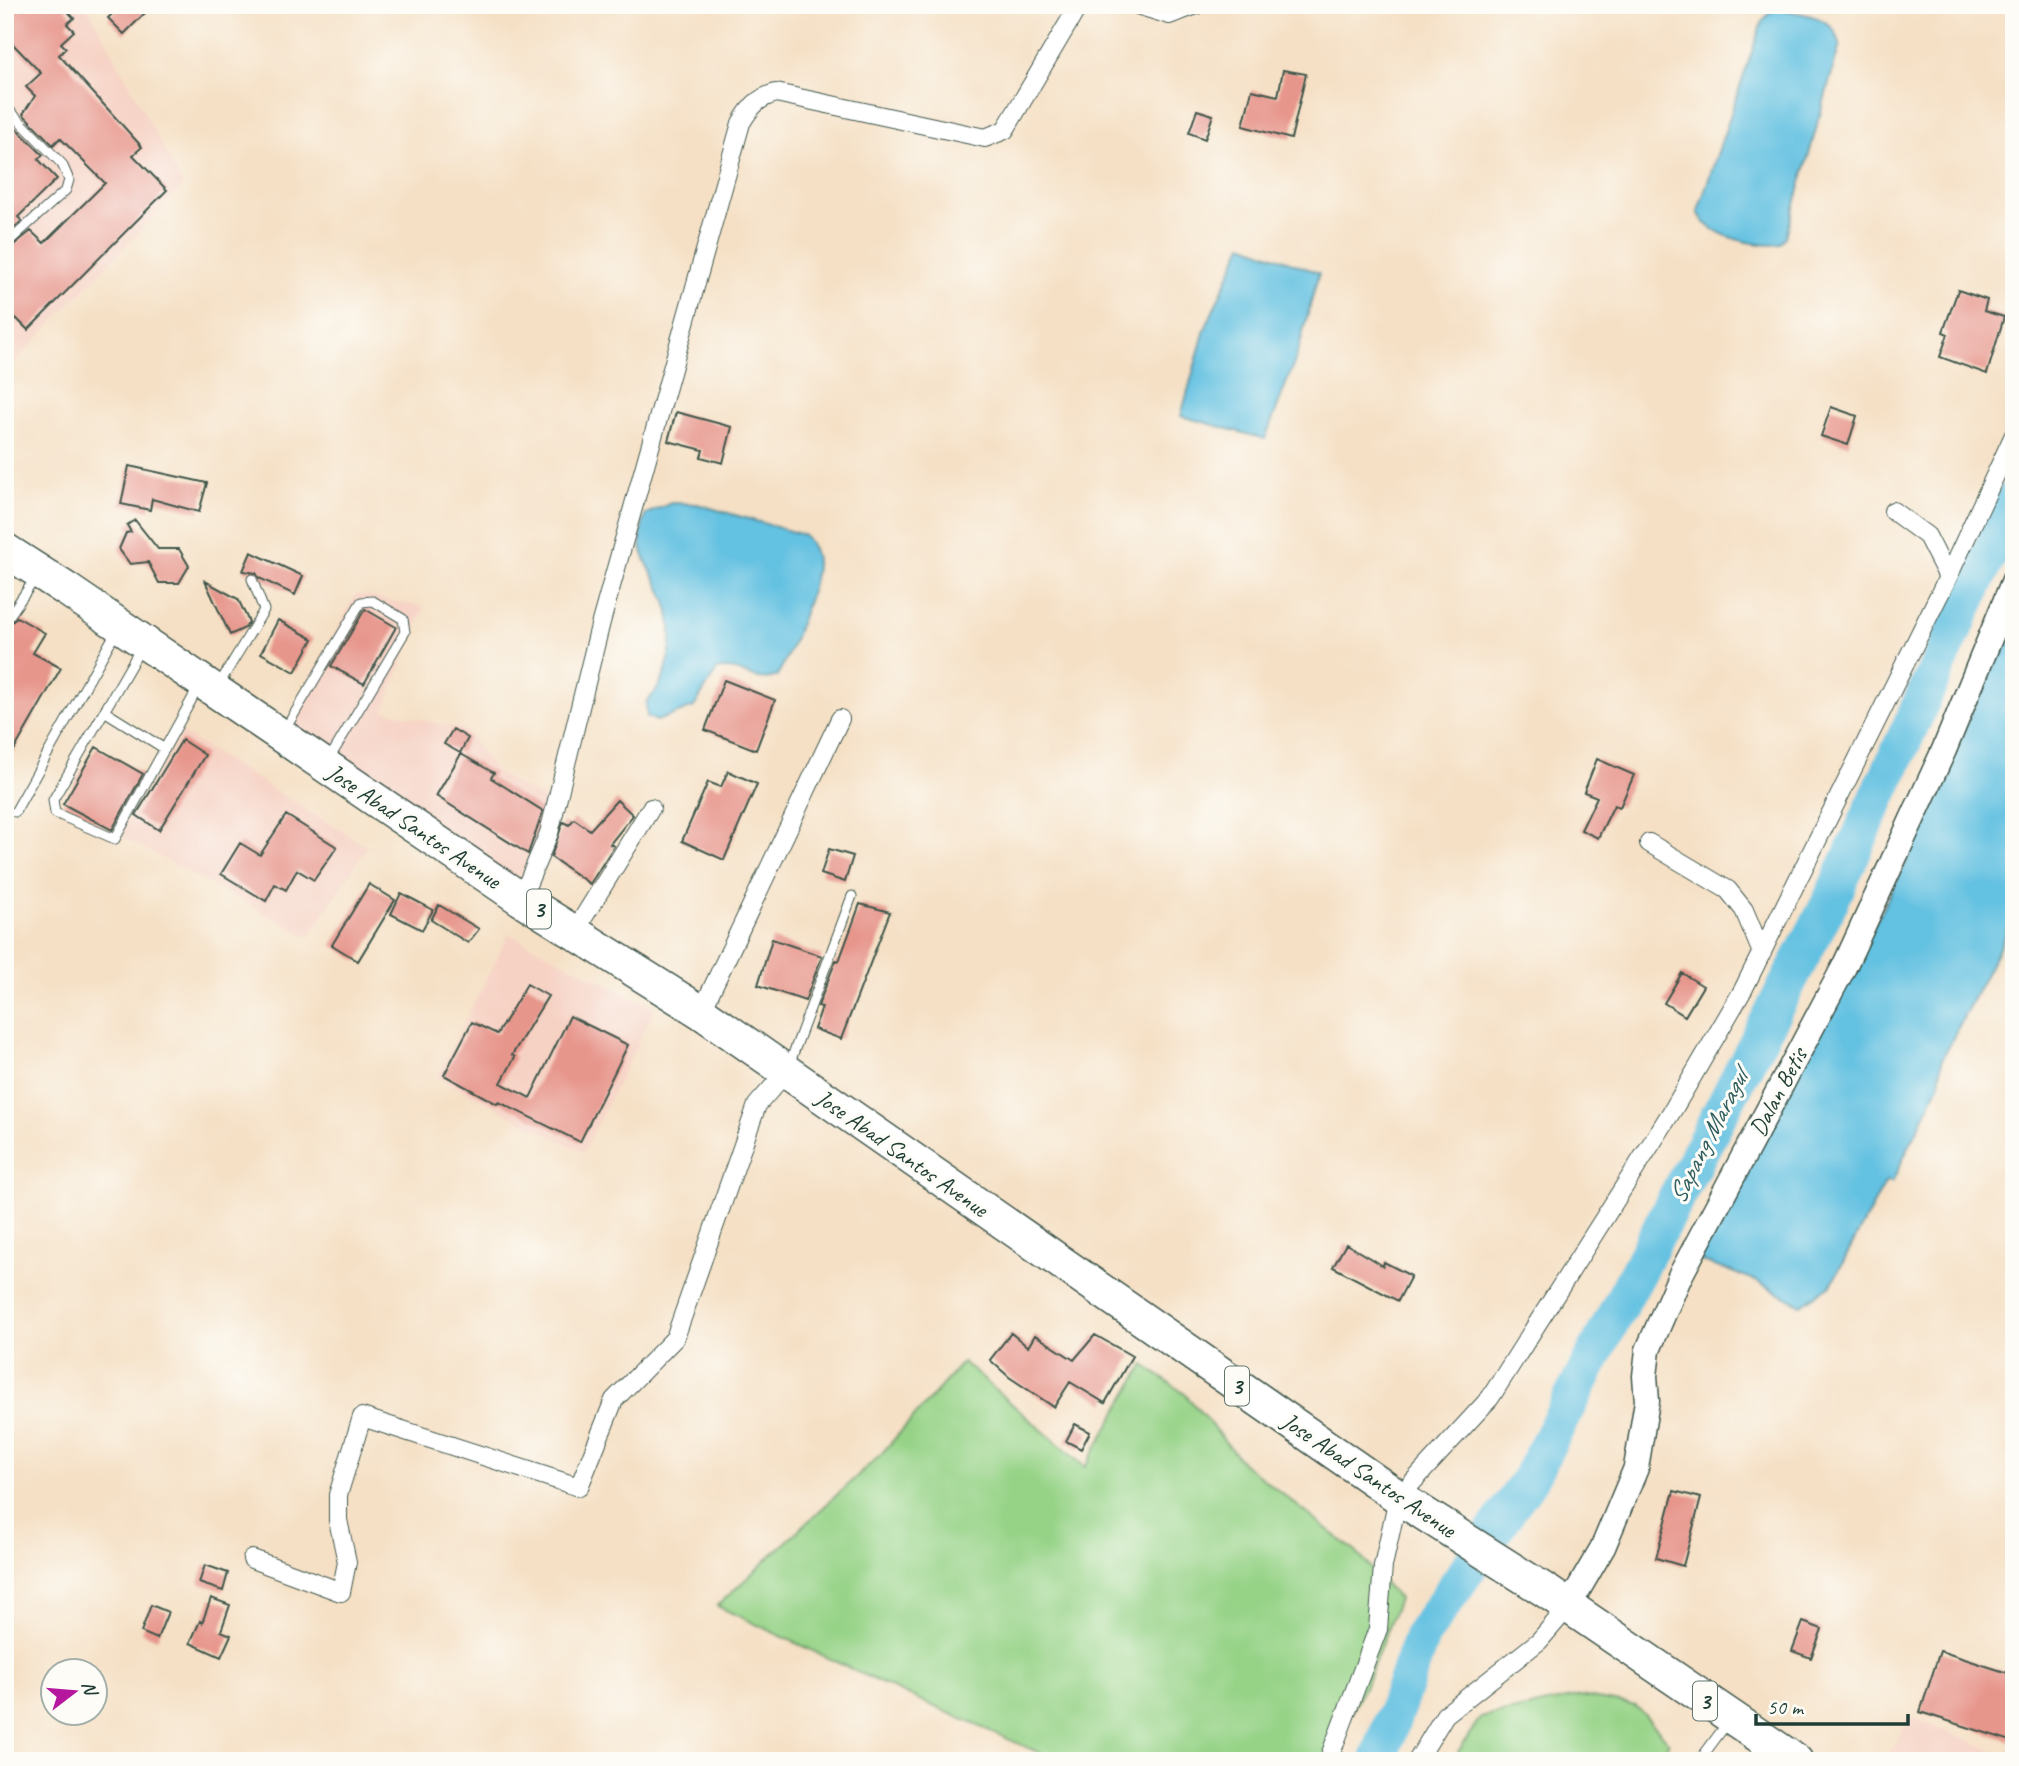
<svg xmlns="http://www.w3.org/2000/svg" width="2019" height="1766" font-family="Caveat,sans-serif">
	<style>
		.built { fill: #f6d2c4 }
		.green { fill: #96d387; stroke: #5a885e; stroke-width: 2 }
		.water { fill: #63c1e1; stroke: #417f8a; stroke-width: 2 }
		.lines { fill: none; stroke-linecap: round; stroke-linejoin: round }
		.river { stroke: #63c1e1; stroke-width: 37 }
		.building { fill: #e7968c }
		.lane-casing { stroke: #3f554a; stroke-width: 11 }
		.street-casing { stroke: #3f554a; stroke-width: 20 }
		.secondary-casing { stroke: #3f554a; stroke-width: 27 }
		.highway-casing { stroke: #3f554a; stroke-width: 36 }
		.lane { stroke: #fff; stroke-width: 9 }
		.street { stroke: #fff; stroke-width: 18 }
		.secondary { stroke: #fff; stroke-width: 24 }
		.highway { stroke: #fff; stroke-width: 33 }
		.labels { text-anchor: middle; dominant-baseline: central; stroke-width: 6; stroke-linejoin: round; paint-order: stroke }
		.shield { fill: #fdfcf7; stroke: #62766e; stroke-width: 2 }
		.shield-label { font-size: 23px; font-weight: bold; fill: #1f3d34 }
		.street-label { font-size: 24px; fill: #1f3d34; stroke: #fdfcf7 }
		.water-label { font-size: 26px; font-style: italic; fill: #305e5f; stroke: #fdfcf7 }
	</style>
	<rect width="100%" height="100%" fill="#fdfcf7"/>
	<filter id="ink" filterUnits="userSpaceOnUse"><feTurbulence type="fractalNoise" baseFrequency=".0143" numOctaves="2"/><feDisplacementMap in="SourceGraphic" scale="14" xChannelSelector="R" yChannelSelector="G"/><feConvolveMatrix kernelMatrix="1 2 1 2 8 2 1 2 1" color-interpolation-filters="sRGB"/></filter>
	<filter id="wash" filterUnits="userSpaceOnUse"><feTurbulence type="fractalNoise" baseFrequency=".00686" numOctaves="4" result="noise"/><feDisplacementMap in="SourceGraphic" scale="28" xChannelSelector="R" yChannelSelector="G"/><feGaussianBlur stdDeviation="1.57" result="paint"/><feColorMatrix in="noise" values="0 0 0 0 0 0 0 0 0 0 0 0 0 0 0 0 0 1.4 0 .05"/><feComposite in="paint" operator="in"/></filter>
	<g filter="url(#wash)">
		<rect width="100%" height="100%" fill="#f5e0c5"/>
		<!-- built -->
		<path class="built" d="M5,5H87L183,185L5,373Z
			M356,594L424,607L384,710L465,730L498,774L550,803L523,884L285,724Z
			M182,733L367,847L309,937L119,835Z
			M509,934L655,1009L583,1152L437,1077Z
			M1908,1716L2006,1755L2010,1748L2014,1749V1761H1884L1897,1742Z"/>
		<!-- green -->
		<path class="green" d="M963,1362L1085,1467L1144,1365L1185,1394L1243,1463L1356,1552L1399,1599L1368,1679L1327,1761H1058L883,1684L717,1606L882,1453Z
			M1580,1696L1636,1706L1669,1742L1660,1761H1452L1480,1718Z"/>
		<!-- water -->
		<path class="water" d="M1779,9C1805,15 1833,14 1840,44L1786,236L1780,244C1757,248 1706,236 1698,211L1762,22L1770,12Z
			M1243,244L1319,273L1296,358L1265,439L1181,416L1205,329Z
			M671,503L697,504L804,535C811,544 817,553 816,565C815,589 790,654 777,676C756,686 739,664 717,670L694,707L657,721L647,717L646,702C671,680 676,637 667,605C657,570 629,557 646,514Z
			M2014,617V911L2001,944L1942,1059L1939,1085L1892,1182L1886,1181L1831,1285L1801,1305L1752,1279L1694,1259C1763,1130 1837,1001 1902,870C1943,787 1974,700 2014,617Z"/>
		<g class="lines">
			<!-- river -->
			<path class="river" d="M1378,1761L1422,1635L1529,1480L1831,900L2014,499"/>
		</g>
		<g id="blocks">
			<!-- building -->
			<path class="building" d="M5,5H62L74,18L67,24L74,31L61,43L66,48L59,55L142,147L133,155L167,190L28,330L16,318L5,328V252L31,231L44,243L105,183L60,138L53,145L23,114L35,96L26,87L41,73L5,36Z
				M121,5H153L124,34L108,18Z
				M1283,70L1306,74L1291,139L1243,126L1252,90L1278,96Z
				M1197,110L1213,115L1205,139L1189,133Z
				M11,123L43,155L38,159L57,179L18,217L22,221L5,235V126Z
				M1958,290L1987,300L1984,311L2004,317L1987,374L1940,357L1948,334L1943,332Z
				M1831,407L1857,416L1848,445L1821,436Z
				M676,412L732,427L723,463L701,457L703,450L668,441Z
				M129,466L207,483L199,512L152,499L150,510L121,504Z
				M135,520L158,549H179L189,566L179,583H159L148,562L130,564L119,549L126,533L131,532L127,525Z
				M251,552L303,576L295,595L259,578L256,573L243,571Z
				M205,581L238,599L249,622L245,628L230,635Z
				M365,609L396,627L364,684L331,666Z
				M17,617L45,633L33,653L61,668L5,766V629Z
				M278,620L313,639L295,672L261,653Z
				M724,680L775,700L756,750L705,730Z
				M453,729L468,738L460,753L444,744Z
				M182,740L205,755L159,830L136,815Z
				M96,747L143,774L112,830L63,804Z
				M461,754L494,773L491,778L543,811L528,854L436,796Z
				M1597,759L1634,775L1620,807L1614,805L1598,838L1581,830L1597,797L1584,792Z
				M728,771L757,784L724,860L682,841L708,782L721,787Z
				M617,800L633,815L610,844L614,846L590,884L551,857L563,822L569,825L574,819L590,830Z
				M286,815L337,847L314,880L297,870L286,890L275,884L266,901L221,874L240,843L260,855Z
				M829,849L853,856L845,882L821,874Z
				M369,884L395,900L358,961L332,945Z
				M401,893L433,910L422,930L391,914Z
				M860,904L890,912L841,1039L814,1029L822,1007L818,1006L836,960L839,961Z
				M439,905L479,929L468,943L431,920Z
				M772,939L822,956L805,1001L758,985Z
				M1682,973L1703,986L1685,1016L1664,1003Z
				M527,984L548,996L512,1055L515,1057L501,1083L530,1098L570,1016L628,1045L580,1142L499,1102L497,1104L444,1075L472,1022L497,1034Z
				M1346,1244L1383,1266L1384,1262L1411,1276L1398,1301L1333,1267Z
				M1011,1333L1028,1347L1035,1335L1074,1360L1095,1335L1132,1356L1105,1403L1070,1382L1054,1407L1009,1377L990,1360Z
				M1075,1424L1090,1432L1081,1449L1066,1441Z
				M1674,1491L1701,1498L1683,1566L1656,1558Z
				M205,1565L228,1573L223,1591L199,1583Z
				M211,1598L230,1605L221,1631L231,1635L221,1657L190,1643L200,1621L202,1623Z
				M151,1605L168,1612L157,1639L141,1632Z
				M1803,1622L1822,1629L1811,1658L1792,1651Z
				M1940,1651L2014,1675V1742L1920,1712Z"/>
		</g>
	</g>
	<g filter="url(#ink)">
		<use href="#blocks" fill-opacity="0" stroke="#3f554a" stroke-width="2"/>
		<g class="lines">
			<!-- lane casing -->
			<g class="lane-casing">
				<path id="lane" d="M5,106L62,164L69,180L66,190L5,245
					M5,622L37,576
					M142,646L53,800L55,813L115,839L198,688
					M218,686L264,610L252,579
					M104,711L165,749
					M284,731L361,602L373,601L403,619L405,632L328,761
					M15,812L117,630
					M789,1065L852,896
					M1699,1761L1728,1722"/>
			</g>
			<!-- street casing -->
			<g class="street-casing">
				<path id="street" d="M1137,5L1169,15L1196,5
					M1893,511L1927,536L1948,577
					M1649,843L1728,890L1744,910L1762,953
					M521,899L549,833L601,622L741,123C751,106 758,98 776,93L985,138L1005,130L1079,5
					M575,931L651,808
					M701,1012L840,719
					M252,1559L341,1592L347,1562L338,1520V1495L362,1417L579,1487L614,1400L675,1338L757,1105L786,1072
					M1328,1761L1378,1629L1383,1566L1398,1498L1490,1398L1674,1108L1743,990L1948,577L2014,435
					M1417,1761L1445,1715L1539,1641L1568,1607"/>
			</g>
			<!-- secondary casing -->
			<g class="secondary-casing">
				<path id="secondary" d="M1568,1607L1603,1547L1636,1468L1647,1401L1645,1376L1648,1350L1680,1276L1844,967L1944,750L2014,580"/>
			</g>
			<!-- highway casing -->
			<g class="highway-casing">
				<path id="highway" d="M5,550L69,591L521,899L701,1012L1404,1501L1546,1591L1796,1761"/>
			</g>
			<!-- lane -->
			<use href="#lane" class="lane"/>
			<!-- street -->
			<use href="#street" class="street"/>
			<!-- secondary -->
			<use href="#secondary" class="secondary"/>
			<!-- highway -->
			<use href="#highway" class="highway"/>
		</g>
	</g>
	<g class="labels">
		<!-- shield labels -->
		<g class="shield">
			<rect x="527" y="889.5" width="24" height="39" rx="5"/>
			<rect x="1225" y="1366.5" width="24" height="39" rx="5"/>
			<rect x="1693" y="1681.5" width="24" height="39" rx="5"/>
		</g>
		<g class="shield-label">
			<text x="539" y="909">3</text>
			<text x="1237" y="1386">3</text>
			<text x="1705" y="1701">3</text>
		</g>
		<!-- street labels -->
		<g class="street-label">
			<text transform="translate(414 826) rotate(34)">Jose Abad Santos Avenue</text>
			<text transform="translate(1778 1092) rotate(-62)">Dalan Betis</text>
			<text transform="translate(902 1153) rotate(35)">Jose Abad Santos Avenue</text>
			<text transform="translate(1369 1475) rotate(34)">Jose Abad Santos Avenue</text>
		</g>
		<!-- water labels -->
		<g class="water-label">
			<text transform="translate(1708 1137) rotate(-63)">Sapang Maragul</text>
		</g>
	</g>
	<!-- margin -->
	<rect width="2019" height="1766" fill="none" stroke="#fdfcf7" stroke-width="28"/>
	<!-- north arrow -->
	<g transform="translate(74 1692) rotate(74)"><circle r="33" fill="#fdfcf7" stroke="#a4b0a9" stroke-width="2"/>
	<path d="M0-5L12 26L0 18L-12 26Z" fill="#b5179e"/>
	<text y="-10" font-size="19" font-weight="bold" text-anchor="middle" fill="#1f3d34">N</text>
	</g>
	<!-- scale -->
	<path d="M1756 1714v10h152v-10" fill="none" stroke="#1f3d34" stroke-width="3.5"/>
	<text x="1767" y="1714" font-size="21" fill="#1f3d34" stroke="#fdfcf7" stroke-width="5" paint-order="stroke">50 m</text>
</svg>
